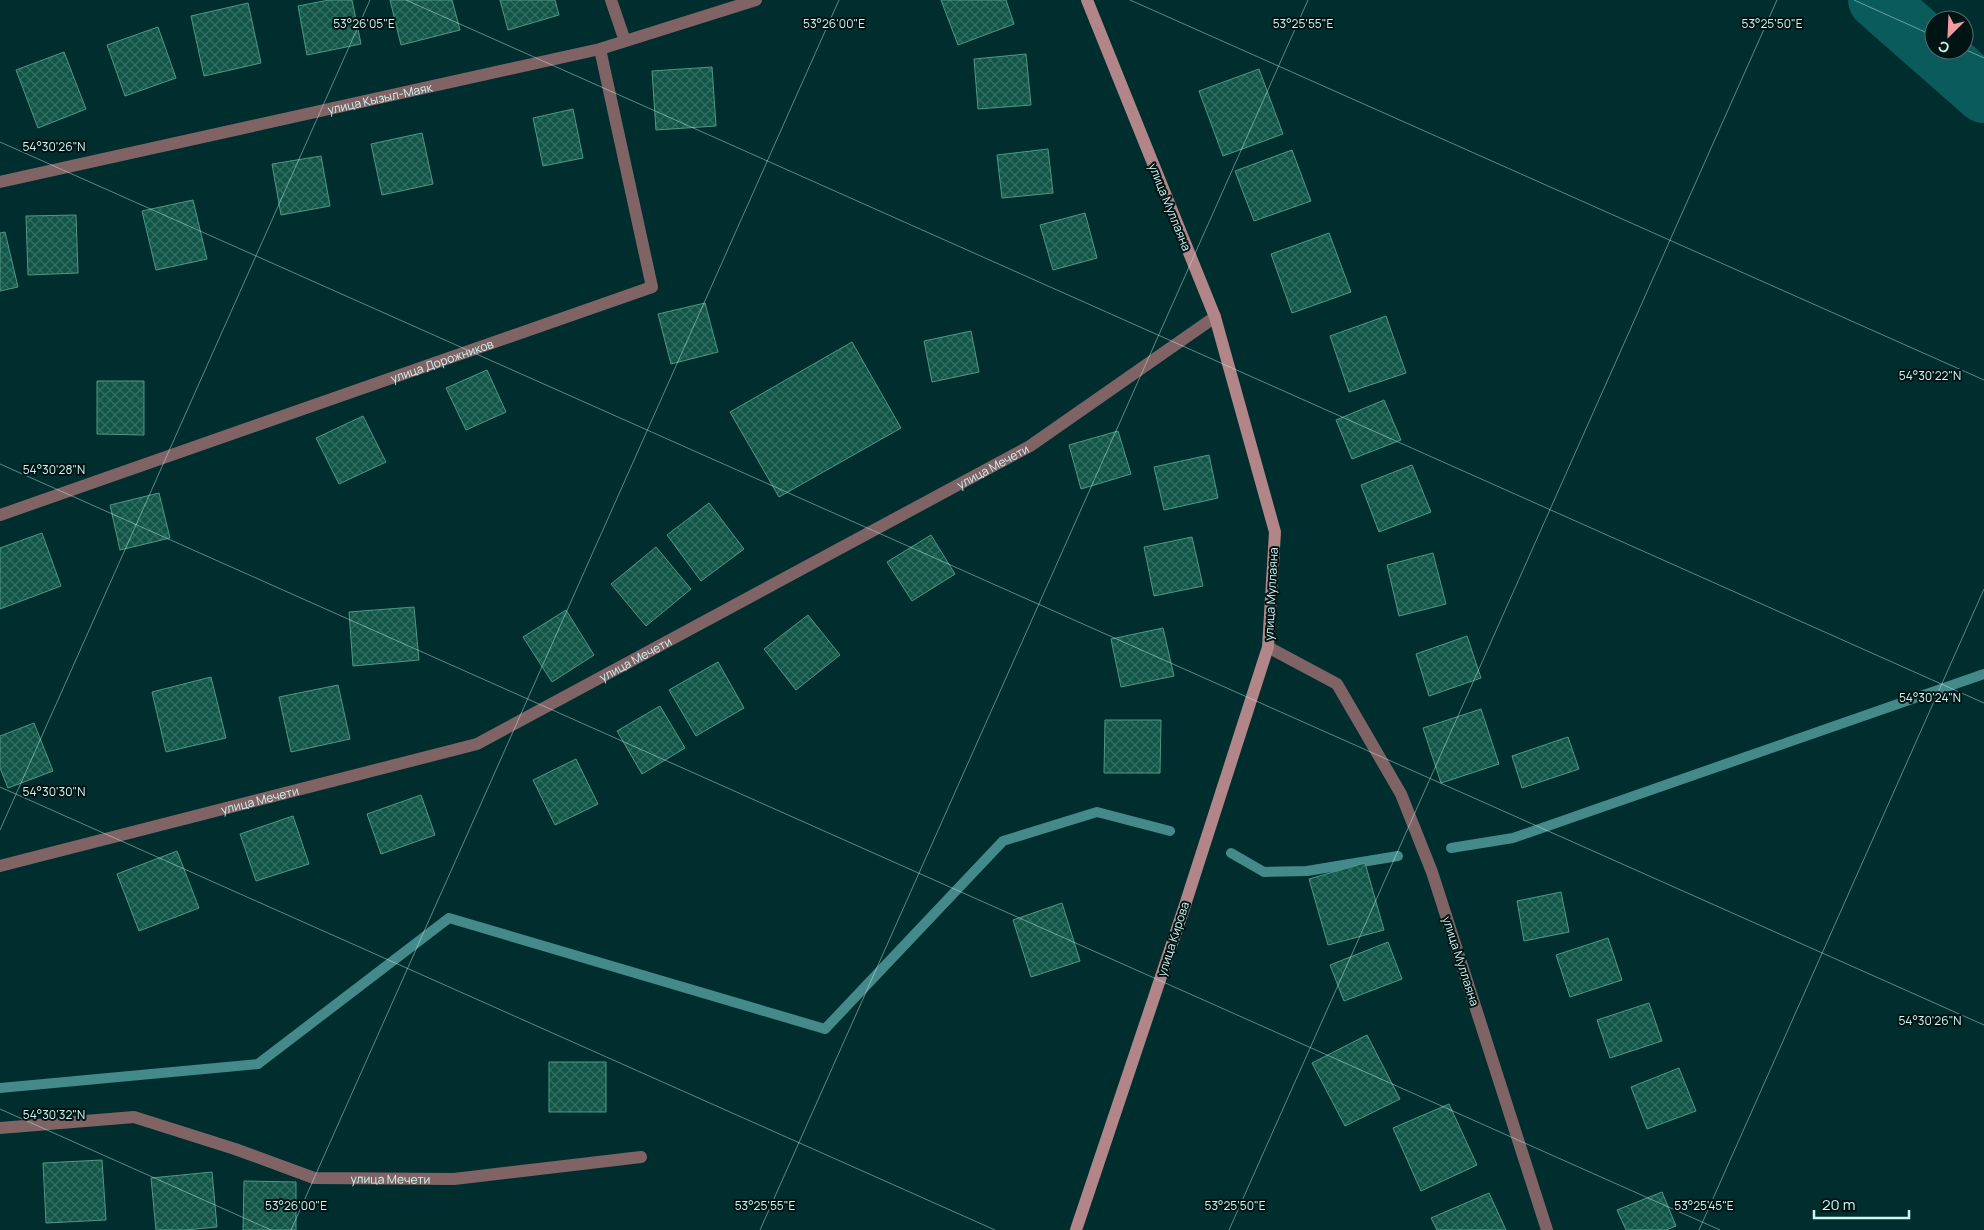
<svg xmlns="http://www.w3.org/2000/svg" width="1984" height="1230" font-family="Manrope,sans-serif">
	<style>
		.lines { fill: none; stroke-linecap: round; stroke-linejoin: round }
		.stream { stroke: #458a8a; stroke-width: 10 }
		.river { stroke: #0a5c5c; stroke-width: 58 }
		.building { fill: url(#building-cross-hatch); stroke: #4e9885 }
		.minor { stroke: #806465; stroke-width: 12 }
		.secondary { stroke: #b28688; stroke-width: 12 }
		.ticks { fill: none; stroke: #cff5f4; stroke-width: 1; stroke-opacity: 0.45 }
		.labels { text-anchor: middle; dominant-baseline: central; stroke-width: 4; stroke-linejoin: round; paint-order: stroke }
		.street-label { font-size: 12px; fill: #cff5f4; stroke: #001414 }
		.ticks-label { font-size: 12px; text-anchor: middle; fill: #cff5f4; stroke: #001414; stroke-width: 4; stroke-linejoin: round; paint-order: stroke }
	</style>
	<defs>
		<pattern id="building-cross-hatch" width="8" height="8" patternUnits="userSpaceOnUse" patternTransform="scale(1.25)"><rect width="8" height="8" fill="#115648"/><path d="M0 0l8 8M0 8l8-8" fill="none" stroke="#336f63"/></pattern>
	</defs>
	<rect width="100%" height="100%" fill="#002e2e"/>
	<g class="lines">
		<!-- stream -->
		<path class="stream" d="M1451,848L1513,838L1984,674
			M1231,853L1264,872L1307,871L1398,856
			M0,1088L258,1064L449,918L825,1029L1003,841L1097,812L1170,831"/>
		<!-- river -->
		<path class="river" d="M1877,0L1984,94"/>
	</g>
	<!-- building -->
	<path class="building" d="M329,0H352L361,44L307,55L298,6Z
		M390,0H452L460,30L401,45Z
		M500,0H555L559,15L508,30Z
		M941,0H1006L1014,24L958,45Z
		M248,3L261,63L204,76L191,16Z
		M158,27L176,78L125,96L107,45Z
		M64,52L86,109L38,128L16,70Z
		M1026,54L1031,105L978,109L974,59Z
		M712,67L716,126L656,130L652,71Z
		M1259,69L1283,134L1223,156L1199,91Z
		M573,109L583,158L543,166L533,118Z
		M422,133L433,184L382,195L371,144Z
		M1048,149L1053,193L1002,198L997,155Z
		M1292,150L1311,201L1254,221L1235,171Z
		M321,156L330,206L281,215L272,164Z
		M193,200L207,259L156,270L142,211Z
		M1085,213L1097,258L1053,270L1040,225Z
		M76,215L78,273L28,275L26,216Z
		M5,232L18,287L0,291V233Z
		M1329,233L1351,292L1292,313L1271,254Z
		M705,303L718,352L671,364L658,314Z
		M1386,316L1406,373L1349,392L1330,336Z
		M971,331L979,372L932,382L924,341Z
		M852,342L901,428L779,497L730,412Z
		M487,370L506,412L466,430L446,388Z
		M97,381H144V435L97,434Z
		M1384,400L1401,440L1352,459L1336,420Z
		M363,416L386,462L339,484L316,438Z
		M1118,431L1131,474L1081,489L1069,445Z
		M1209,455L1218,498L1164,510L1154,467Z
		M1412,465L1431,512L1379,532L1361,485Z
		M159,493L170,538L120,550L110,505Z
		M709,503L744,549L701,581L667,535Z
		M42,533L61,586L0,609V548Z
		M931,535L955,574L912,601L887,562Z
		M1192,537L1203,586L1154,596L1144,547Z
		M656,547L691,589L646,626L611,584Z
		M1433,553L1446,604L1399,616L1387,565Z
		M414,607L419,660L353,666L349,612Z
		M566,610L594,655L552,682L523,637Z
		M808,615L840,655L796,690L764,649Z
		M1163,628L1174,676L1121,687L1111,639Z
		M1467,636L1481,678L1429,696L1416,654Z
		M718,662L744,708L696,736L669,690Z
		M211,677L226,738L166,752L152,692Z
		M338,685L350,739L291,752L279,697Z
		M660,706L685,748L642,774L617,731Z
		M1481,709L1499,764L1441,783L1423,728Z
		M1105,720H1161L1160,773H1104Z
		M34,723L53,771L8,788L0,768V736Z
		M1568,737L1579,769L1522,788L1512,756Z
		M576,759L598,804L555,825L533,780Z
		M421,795L435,835L381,854L367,814Z
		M293,816L309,864L256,881L240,834Z
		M177,851L199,908L139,931L117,874Z
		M1365,863L1384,930L1328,945L1309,879Z
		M1561,892L1569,932L1524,941L1517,901Z
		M1062,903L1080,961L1031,977L1013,920Z
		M1608,938L1622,980L1570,997L1556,955Z
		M1388,942L1402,979L1344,1001L1330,965Z
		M1649,1003L1662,1041L1610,1058L1597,1020Z
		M1367,1035L1400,1099L1345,1126L1312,1063Z
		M549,1062H606V1112H549Z
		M1679,1068L1696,1111L1647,1129L1631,1087Z
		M1449,1104L1477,1165L1421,1191L1393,1128Z
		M102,1160L106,1220L46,1223L43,1163Z
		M212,1172L217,1227L185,1230H156L151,1178Z
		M244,1181L296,1182V1230H243Z
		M1662,1192L1676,1226L1666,1230H1626L1617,1210Z
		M1489,1193L1506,1230H1437L1431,1218Z"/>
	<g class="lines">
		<!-- minor -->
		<g class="minor">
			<path d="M611,0L625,41"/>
			<path id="s1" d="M0,182L600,49L756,0"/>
			<path id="s2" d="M0,515L652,287L600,49"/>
			<path d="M1268,647L1337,684L1401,794L1432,872L1547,1230"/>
			<path id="s3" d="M0,866L477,744L1030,446L1215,317"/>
			<path id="s4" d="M0,1128L134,1117L235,1149L314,1178L454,1179L641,1157"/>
		</g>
		<!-- secondary -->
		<path class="secondary" d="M1076,1230L1185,905L1268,647L1275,532L1215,317L1087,0"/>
	</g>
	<!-- ticks -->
	<path class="ticks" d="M406,0L1984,703M1130,0L1984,380M1854,0L1934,36M1964,49L1984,58M0,142L1984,1025M0,464L1720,1230M0,787L995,1230M0,830L370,0M0,1109L271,1230M291,1230L839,0M760,1230L1308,0M1229,1230L1777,0M1699,1230L1984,589"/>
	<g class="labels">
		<!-- street labels -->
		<g class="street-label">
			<text stroke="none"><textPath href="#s1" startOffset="389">улица Кызыл-Маяк</textPath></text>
			<text transform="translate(1170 207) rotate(68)">улица Муллаяна</text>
			<text stroke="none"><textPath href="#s2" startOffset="468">улица Дорожников</textPath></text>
			<text stroke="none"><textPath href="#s3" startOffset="1078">улица Мечети</textPath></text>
			<text transform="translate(1271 594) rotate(-87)">улица Муллаяна</text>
			<text stroke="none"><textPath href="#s3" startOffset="672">улица Мечети</textPath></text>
			<text stroke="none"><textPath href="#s3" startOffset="268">улица Мечети</textPath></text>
			<text transform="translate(1173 939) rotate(-72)">улица Кирова</text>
			<text transform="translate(1461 961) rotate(72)">улица Муллаяна</text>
			<text stroke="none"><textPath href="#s4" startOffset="401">улица Мечети</textPath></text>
		</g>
	</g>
	<g class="ticks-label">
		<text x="364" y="28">53°26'05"E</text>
		<text x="1303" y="28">53°25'55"E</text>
		<text x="1772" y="28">53°25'50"E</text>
		<text x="834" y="28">53°26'00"E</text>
		<text x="54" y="151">54°30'26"N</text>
		<text x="1930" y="380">54°30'22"N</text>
		<text x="54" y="474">54°30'28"N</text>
		<text x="1930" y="702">54°30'24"N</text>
		<text x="54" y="796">54°30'30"N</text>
		<text x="1930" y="1025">54°30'26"N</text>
		<text x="54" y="1119">54°30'32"N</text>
		<text x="296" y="1210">53°26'00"E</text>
		<text x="765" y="1210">53°25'55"E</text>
		<text x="1235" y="1210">53°25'50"E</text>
		<text x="1704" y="1210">53°25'45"E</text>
	</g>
	<!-- north arrow -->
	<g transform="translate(1949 35) rotate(204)"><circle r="24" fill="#001414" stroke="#536e6e"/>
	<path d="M0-4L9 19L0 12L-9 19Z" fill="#f49aa1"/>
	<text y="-8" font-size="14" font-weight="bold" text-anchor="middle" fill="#cff5f4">С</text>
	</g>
	<!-- scale -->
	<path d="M1814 1210v8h95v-8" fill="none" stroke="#cff5f4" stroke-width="2.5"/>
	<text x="1822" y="1210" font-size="15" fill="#cff5f4" stroke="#001414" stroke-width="4" paint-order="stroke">20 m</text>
</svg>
